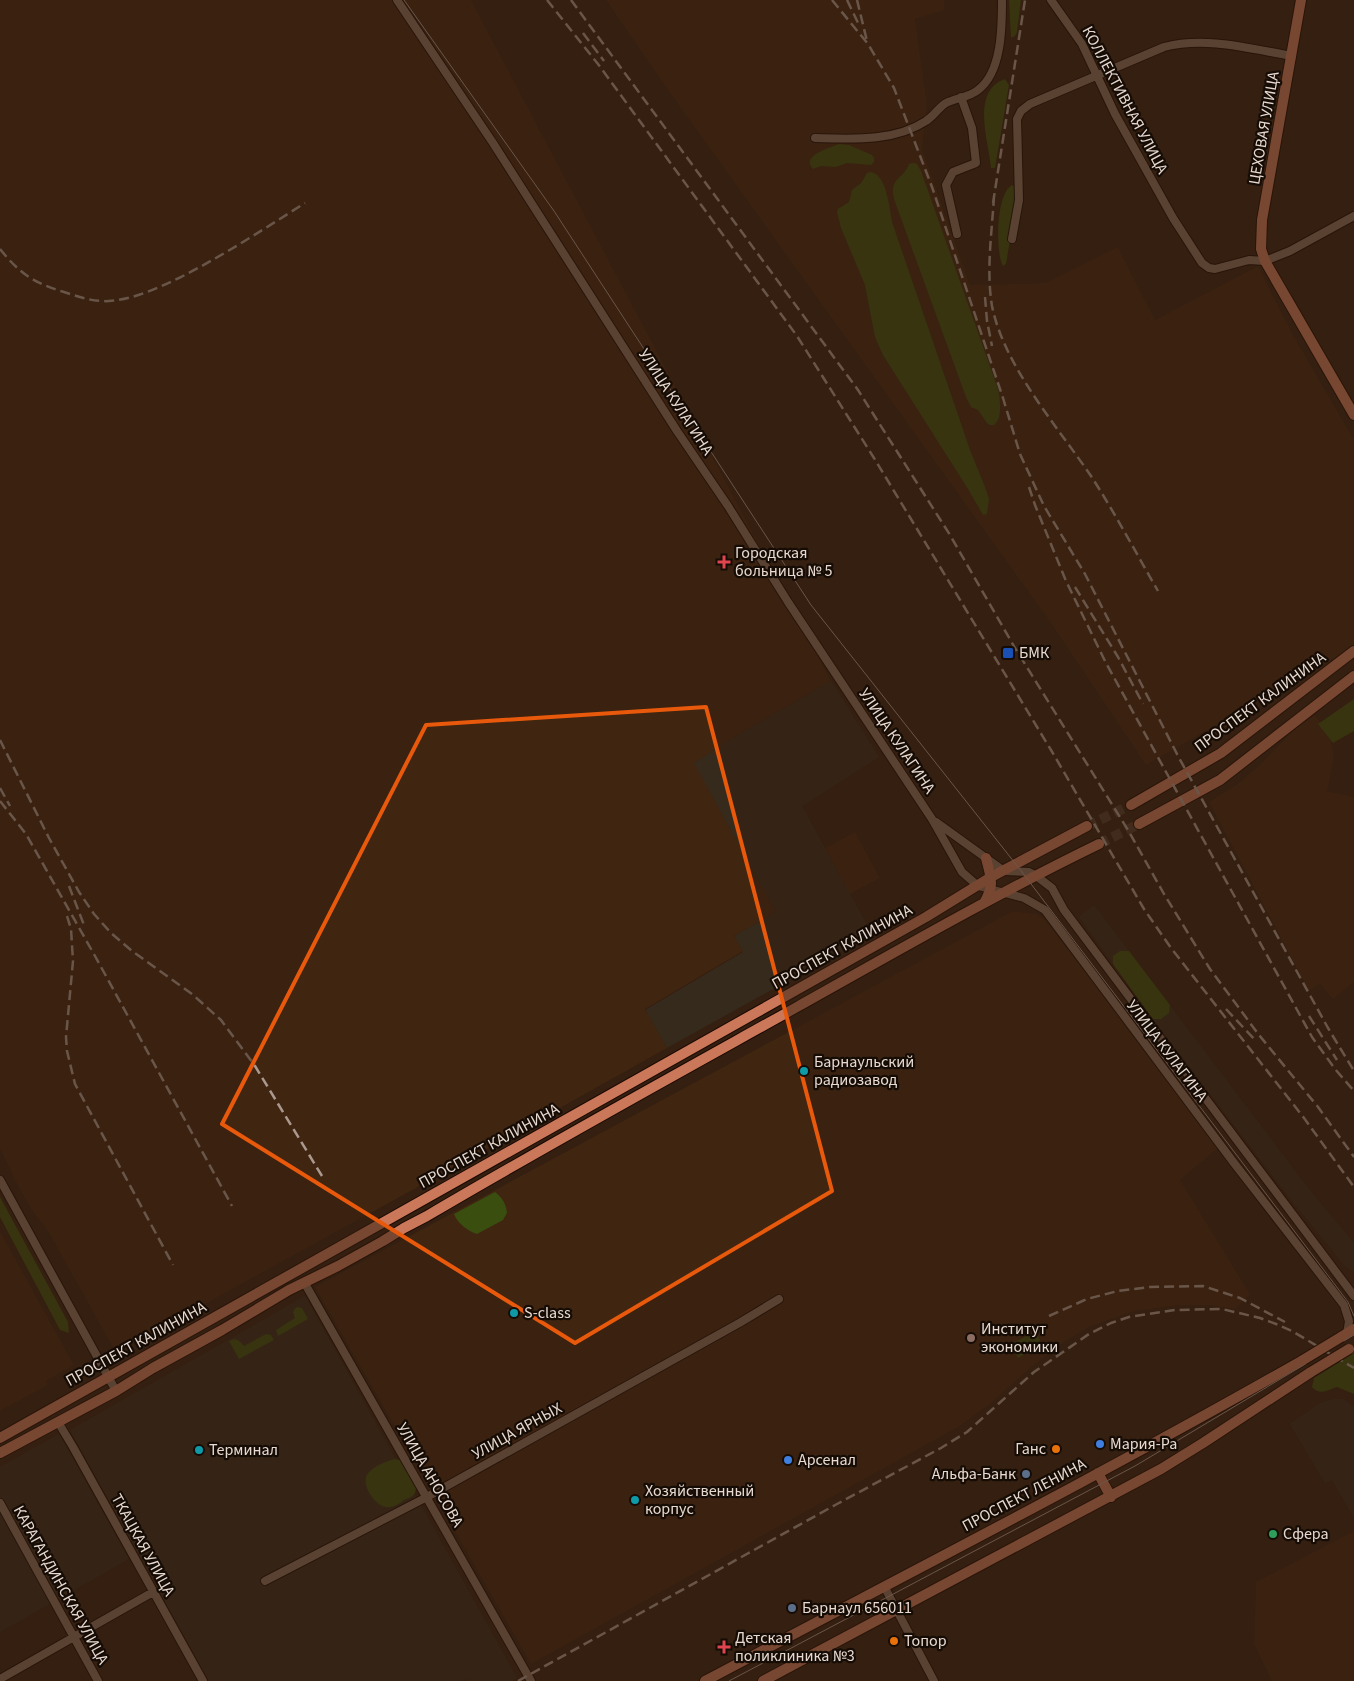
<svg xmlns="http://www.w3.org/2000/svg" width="1354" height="1681" font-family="'Source Sans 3',sans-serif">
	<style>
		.commercial { fill: #362a1c }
		.built { fill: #402511 }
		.green { fill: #3a4e0f }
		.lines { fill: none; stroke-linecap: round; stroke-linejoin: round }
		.major-tunnel { stroke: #4f3b2d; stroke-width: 10; stroke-dasharray: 10 5; stroke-linecap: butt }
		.minor-casing { stroke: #1b0800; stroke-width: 10 }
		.major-casing { stroke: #1b0800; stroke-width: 12 }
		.minor { stroke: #876e5c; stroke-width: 8 }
		.major { stroke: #cb785a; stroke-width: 10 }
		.tram { stroke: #aa998e; stroke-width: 1 }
		.rail { stroke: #aa998e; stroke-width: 2.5; stroke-dasharray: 10 5; stroke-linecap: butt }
		.major-bridge-casing { stroke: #1b0800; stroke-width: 12; stroke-linecap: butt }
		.major-bridge { stroke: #cb785a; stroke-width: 10 }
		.marked { fill: none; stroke: #e8590c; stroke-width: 4; stroke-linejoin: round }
		.health-dot { fill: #e0444e; stroke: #150c06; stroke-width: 2 }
		.transit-dot { fill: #1a4fb4; stroke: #150c06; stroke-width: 2 }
		.culture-dot { fill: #0f9aa8; stroke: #150c06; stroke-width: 2 }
		.education-dot { fill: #8d6e63; stroke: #150c06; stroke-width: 2 }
		.shop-dot { fill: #3f7fe0; stroke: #150c06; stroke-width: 2 }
		.food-dot { fill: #e8710a; stroke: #150c06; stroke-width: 2 }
		.service-dot { fill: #5c6f8a; stroke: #150c06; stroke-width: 2 }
		.leisure-dot { fill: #2e9e5b; stroke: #150c06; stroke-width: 2 }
		.labels { text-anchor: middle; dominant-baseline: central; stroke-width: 4.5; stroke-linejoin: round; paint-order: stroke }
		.street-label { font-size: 16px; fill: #e9dad1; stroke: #150c06 }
		.poi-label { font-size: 16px; fill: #e9dad1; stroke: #150c06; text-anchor: start }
	</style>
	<rect width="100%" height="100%" fill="#341f10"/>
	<!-- commercial -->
	<path class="commercial" d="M831,681L879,757L802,806L872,934L667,1048L645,1010L743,952L734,936L776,912L693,763L741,733Z
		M1094,905L1308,1188L1354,1243V1272L1345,1266L1292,1201L1153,1019L1079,917Z
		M305,1296L517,1678L511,1681H468L467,1679L461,1681H209L70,1430Z
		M1333,1399H1343L1354,1407V1518L1332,1480L1325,1483L1290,1424L1320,1403Z
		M59,1434L129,1559L0,1632V1467Z"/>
	<!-- built -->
	<path class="built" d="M0,0H471L831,681L741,733L694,763L776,912L734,936L743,951L645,1009L667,1048L465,1161L116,1353L48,1231L34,1213L19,1188L0,1149Z
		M606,0H944L945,10L915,19L927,105L922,149L970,285L1046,283L1118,247L1155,320L1258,266L1292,333L1354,440V647L1146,765L1053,626L670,93Z
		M1315,715L1330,736L1334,757L1327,791L1354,797V982L1333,999L1320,984L1309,991L1209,802L1239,783L1261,764L1293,730Z
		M855,832L880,878L850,894L825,848Z
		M1013,911L1036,914L1044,919L1134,1034L1218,1148L1180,1180L1250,1294L1235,1309L1209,1305H1181L1134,1311L1089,1327L1064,1342L1030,1368L990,1404L960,1426L531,1664L315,1287Z
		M0,1231L74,1365L46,1381L48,1385L0,1411Z
		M1354,1531V1681H1272L1254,1644L1256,1582Z"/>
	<!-- green -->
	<path class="green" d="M1009,0H1021L1017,32L1015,36L1011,38Z
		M1005,79L1009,85L995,168H991C989,143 970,91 1005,79Z
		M839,144L849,145L872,155L874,158V162L871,165L847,163L836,167L821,166L813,169C800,156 829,148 839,144Z
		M913,163L917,164L921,171L998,389C1000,399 1003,418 994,425H990L987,423L978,410L971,407L966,397L894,199C889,177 904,179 909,164Z
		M871,172C888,176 889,210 893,225L970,450L985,487L989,499L987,514L983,515L968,489L883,355L875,337L865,285L841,228L837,212L838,209L849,202L852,190L861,183L867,173Z
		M1012,185L1015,187V210L1006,264L1003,266C995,252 996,193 1012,185Z
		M1354,699V731L1333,743L1318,724Z
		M1120,951H1129L1170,1005L1169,1013L1161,1019H1153L1113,964V956Z
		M495,1192C502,1197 506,1204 507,1213L503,1220L477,1234C468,1231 457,1223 454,1214Z
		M0,1197L68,1322L69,1333L60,1330L0,1217Z
		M296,1307L302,1308L308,1319L278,1336L276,1330L295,1318L293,1312Z
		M1036,1331L1042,1345L1018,1358L1011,1344Z
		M266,1334L271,1335L274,1340L239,1359L229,1341C237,1337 239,1341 244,1346Z
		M1354,1353V1394L1337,1387C1328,1390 1320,1396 1312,1387L1314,1378Z
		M395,1459L400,1460L416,1487C416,1496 411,1497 404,1500C399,1504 393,1508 386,1507C376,1506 363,1488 366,1477C369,1468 386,1461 395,1459Z"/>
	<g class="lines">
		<!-- major-tunnel -->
		<path class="major-tunnel" d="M1087,826L1131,805
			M1099,844L1139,824"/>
		<!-- minor casing -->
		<g class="minor-casing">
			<path id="minor" d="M397,0L493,143L677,431L728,506L788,602L932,819L962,872L978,886L1024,898L1045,910L1234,1163L1344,1305L1349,1321L1347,1334
				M1051,0L1082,44L1115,114L1173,218L1202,263L1209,268L1215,269L1249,260L1265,261L1290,251L1354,216
				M815,138C852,139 894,142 926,121C934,116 939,107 946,103C956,98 970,97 978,90C1002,72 1002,27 1002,0
				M957,234L946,185L953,172L976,163L972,128L961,97
				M1012,239L1019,200L1017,119L1021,111L1030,104L1164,47C1206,36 1251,49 1292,56
				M936,822L1004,871L1029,872L1035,875L1052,888L1064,910L1354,1296
				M0,1180L116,1391
				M304,1282L531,1681
				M58,1422L73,1447L203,1681
				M0,1503L98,1681
				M265,1581L427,1497L741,1322L779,1299
				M884,1586L934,1681
				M0,1679L153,1592"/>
		</g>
		<!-- major casing -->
		<g class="major-casing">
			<path id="major" d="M1301,0L1262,220L1261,249L1265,261L1354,415
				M1131,805L1221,753L1354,651
				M1139,824L1220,780L1354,676
				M984,903C995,884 991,879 986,858
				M1341,1337L1354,1329
				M0,1438L926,917L991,877L1087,826
				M0,1453L116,1391L153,1368L222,1330L289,1290L338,1266L383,1241L404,1228L427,1216C549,1144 673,1076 797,1007C897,951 996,894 1099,844
				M1098,1473L1111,1497
				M705,1681C905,1575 1107,1472 1303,1360
				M763,1681L1161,1469L1203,1443L1311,1372"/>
		</g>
		<!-- minor -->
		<use href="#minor" class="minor"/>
		<!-- major -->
		<use href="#major" class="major"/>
		<!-- tram -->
		<path class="tram" d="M404,0L554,211L811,605L1022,872L1348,1302L1354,1316
			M729,1681L1135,1466L1354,1335"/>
		<!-- rail -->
		<path class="rail" d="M547,0L598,64L797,336L874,458L1051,750L1144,909L1171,948L1304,1118L1354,1187
			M571,0L858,390L950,535L1015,648L1128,830L1164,894L1210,969L1259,1035L1318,1107L1354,1157
			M832,0L868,44L894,88L932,187L1003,398L1020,454L1044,506L1085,574L1178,756L1328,1028L1354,1071
			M847,0L860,27
			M857,0L867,41
			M583,33L604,61
			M994,196C992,232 986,270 992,306C1004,366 1057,426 1091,476C1115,513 1136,553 1158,591
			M993,203L1025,0
			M0,249C20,274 34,283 64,292C79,297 94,302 109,301C135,299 158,288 181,277C224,255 264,229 305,203
			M985,297L987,321L992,346
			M1029,487L1035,505L1066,581L1106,663L1312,1037L1335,1069L1354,1091
			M1075,587L1118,657L1143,704
			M0,740L49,838L79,892L94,914L111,933L132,951L192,994L221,1020L255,1066L322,1176
			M0,788L10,806
			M0,801L26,834L95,956L232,1206
			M69,886L84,925
			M67,916L71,929L73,961L66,1037L67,1051L75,1084L173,1265
			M1226,1009L1255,1040
			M1309,1016L1337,1060
			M1049,1316L1087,1299L1118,1291L1150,1287L1203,1286L1240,1298L1285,1322
			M518,1681L837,1504L941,1448L967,1432L1034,1372L1089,1334L1111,1323L1129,1317L1175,1310L1222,1309L1260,1318L1276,1324L1292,1331L1354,1368"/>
		<!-- major-bridge casing -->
		<g class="major-bridge-casing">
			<path id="major-bridge" d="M1303,1360L1341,1337
				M1311,1372L1349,1349"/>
		</g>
		<!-- major-bridge -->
		<use href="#major-bridge" class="major-bridge"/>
	</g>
	<!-- marked area -->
	<path d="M0 0H1354V1681H0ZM706,707L832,1191L575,1343L222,1124L426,725Z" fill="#341f10" fill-opacity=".55" fill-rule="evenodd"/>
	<path class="marked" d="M706,707L832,1191L575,1343L222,1124L426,725Z"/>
	<!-- markers -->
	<g class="health-dot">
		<path d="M721.5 554.5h5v5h5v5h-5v5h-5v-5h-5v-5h5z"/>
		<path d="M721.5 1639.5h5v5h5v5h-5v5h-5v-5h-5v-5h5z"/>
	</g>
	<rect class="transit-dot" x="1002" y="647" width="12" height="12" rx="2.5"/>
	<g class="culture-dot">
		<circle cx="804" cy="1071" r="5"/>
		<circle cx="514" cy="1313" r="5"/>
		<circle cx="199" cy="1450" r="5"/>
		<circle cx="635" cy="1500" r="5"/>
	</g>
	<circle class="education-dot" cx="971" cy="1338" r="5"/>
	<g class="shop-dot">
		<circle cx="1100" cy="1444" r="5"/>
		<circle cx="788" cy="1460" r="5"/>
	</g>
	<g class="food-dot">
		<circle cx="1056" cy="1449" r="5"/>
		<circle cx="894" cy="1641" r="5"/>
	</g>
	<g class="service-dot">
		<circle cx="1026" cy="1474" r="5"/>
		<circle cx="792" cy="1608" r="5"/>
	</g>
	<circle class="leisure-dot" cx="1273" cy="1534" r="5"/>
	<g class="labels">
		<!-- street labels -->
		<g class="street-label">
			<text transform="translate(1125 100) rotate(62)">КОЛЛЕКТИВНАЯ УЛИЦА</text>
			<text transform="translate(1264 128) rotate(-80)">ЦЕХОВАЯ УЛИЦА</text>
			<text transform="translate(676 402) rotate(57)">УЛИЦА КУЛАГИНА</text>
			<text transform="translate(1260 702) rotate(-36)">ПРОСПЕКТ КАЛИНИНА</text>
			<text transform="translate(897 741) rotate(56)">УЛИЦА КУЛАГИНА</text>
			<text transform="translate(842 947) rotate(-29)">ПРОСПЕКТ КАЛИНИНА</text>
			<text transform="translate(1167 1051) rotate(53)">УЛИЦА КУЛАГИНА</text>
			<text transform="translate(489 1146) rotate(-29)">ПРОСПЕКТ КАЛИНИНА</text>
			<text transform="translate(136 1344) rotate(-29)">ПРОСПЕКТ КАЛИНИНА</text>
			<text transform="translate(517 1431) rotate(-29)">УЛИЦА ЯРНЫХ</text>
			<text transform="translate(430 1475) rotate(60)">УЛИЦА АНОСОВА</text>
			<text transform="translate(1024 1495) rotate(-28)">ПРОСПЕКТ ЛЕНИНА</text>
			<text transform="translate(143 1545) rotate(61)">ТКАЦКАЯ УЛИЦА</text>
			<text transform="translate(61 1585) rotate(61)">КАРАГАНДИНСКАЯ УЛИЦА</text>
		</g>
		<!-- poi labels -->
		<g class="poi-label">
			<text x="735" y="553">Городская<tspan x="735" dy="18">больница № 5</tspan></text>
			<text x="1019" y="653">БМК</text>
			<text x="814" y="1062">Барнаульский<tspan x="814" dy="18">радиозавод</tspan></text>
			<text x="524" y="1313">S-class</text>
			<text x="981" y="1329">Институт<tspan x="981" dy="18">экономики</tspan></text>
			<text x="1110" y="1444">Мария-Ра</text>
			<text x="1046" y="1449" text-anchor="end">Ганс</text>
			<text x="209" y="1450">Терминал</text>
			<text x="798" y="1460">Арсенал</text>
			<text x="1016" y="1474" text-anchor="end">Альфа-Банк</text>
			<text x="645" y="1491">Хозяйственный<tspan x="645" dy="18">корпус</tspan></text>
			<text x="1283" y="1534">Сфера</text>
			<text x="802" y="1608">Барнаул 656011</text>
			<text x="735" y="1638">Детская<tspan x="735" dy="18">поликлиника №3</tspan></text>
			<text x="904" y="1641">Топор</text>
		</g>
	</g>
</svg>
